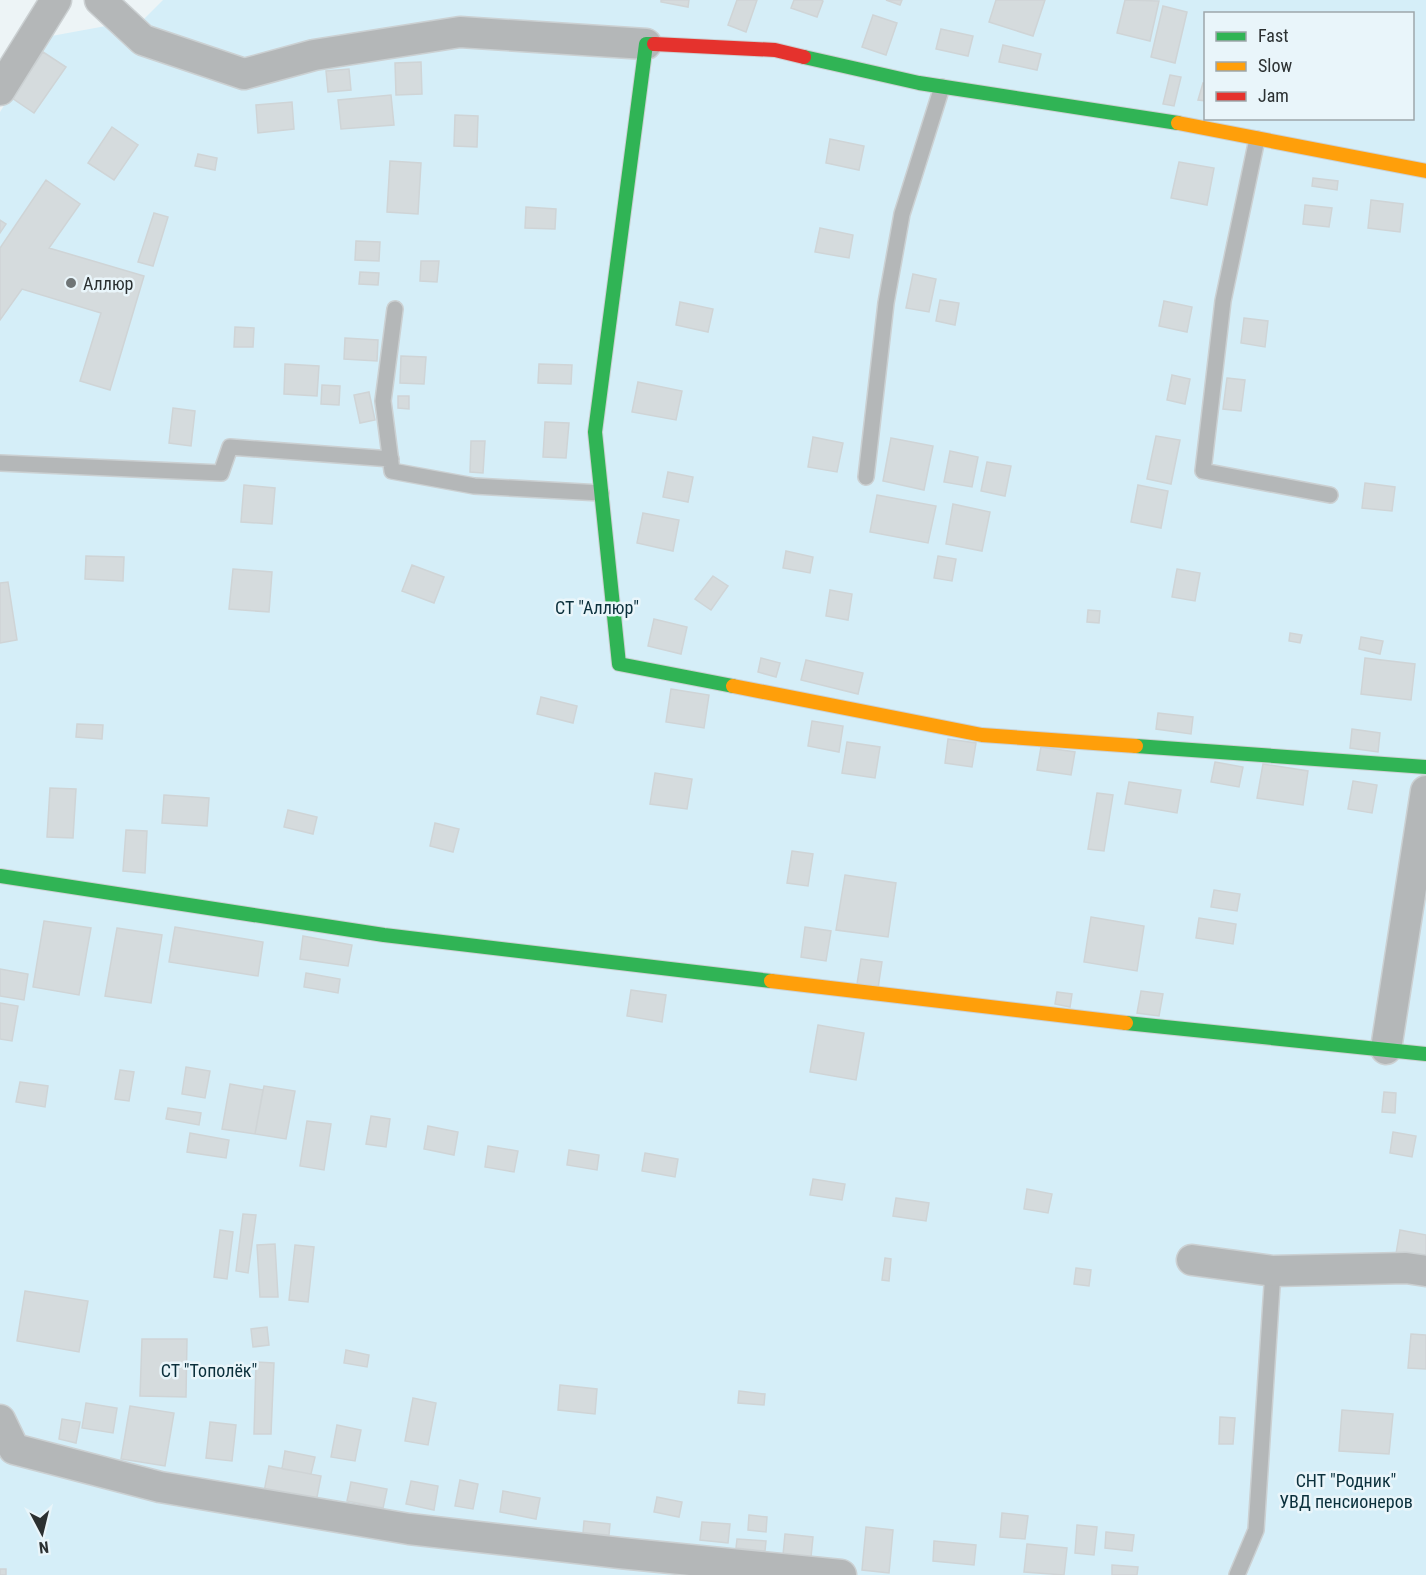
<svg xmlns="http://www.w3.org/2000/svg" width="1426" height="1575" font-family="'Roboto Condensed',sans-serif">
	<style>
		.green { fill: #d5eef8; fill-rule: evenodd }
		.building { fill: #d5dbdd; stroke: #cfd4d6; stroke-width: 1.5 }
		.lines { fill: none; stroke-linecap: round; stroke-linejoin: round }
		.lane-casing { stroke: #cbd0d2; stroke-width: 18 }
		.street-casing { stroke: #cbd0d2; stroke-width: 33 }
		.fast-casing { stroke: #cbd0d2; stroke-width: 16 }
		.slow-casing { stroke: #cbd0d2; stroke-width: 16 }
		.jam-casing { stroke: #cbd0d2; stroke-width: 16 }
		.lane { stroke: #b4b7b8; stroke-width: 15 }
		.street { stroke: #b4b7b8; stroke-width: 30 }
		.fast { stroke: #30b455; stroke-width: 14 }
		.slow { stroke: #ff9f0a; stroke-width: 14 }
		.jam { stroke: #e5322d; stroke-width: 14 }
		.poi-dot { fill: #6f7576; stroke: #e9f5fa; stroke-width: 2 }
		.labels { text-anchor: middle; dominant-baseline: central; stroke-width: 5; stroke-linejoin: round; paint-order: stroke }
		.poi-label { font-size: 18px; fill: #2b3031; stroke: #e9f5fa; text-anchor: start }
		.park-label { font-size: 18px; fill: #0a2f3b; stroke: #e9f5fa }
	</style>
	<rect width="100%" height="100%" fill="#edf4f6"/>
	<!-- green -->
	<path class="green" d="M163,0H1426V1575H0V112L46,37L144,19ZM1206,14H1412V118H1206Z"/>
	<!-- building -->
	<path class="building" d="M661,0H689L688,7L661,2Z
		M737,0H757L746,32L728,25Z
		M794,0H821L823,1L817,17L791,8Z
		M886,0H902L900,5Z
		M996,0H1045L1033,36L989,22Z
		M1125,0L1159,1L1150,41L1117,33Z
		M1163,6L1187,12L1175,63L1151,57Z
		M873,15L897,23L886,55L862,47Z
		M941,29L973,36L968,56L936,49Z
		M1003,45L1041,54L1037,70L999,62Z
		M43,52L66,67L34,113L12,98Z
		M421,62L422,94L396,95L395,63Z
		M349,69L351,90L328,92L326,71Z
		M1170,75L1181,77L1174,106L1163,104Z
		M1203,83L1206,84V101L1198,100Z
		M391,95L394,125L341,129L338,100Z
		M292,102L294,129L258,133L256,105Z
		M455,115L478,116L477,147L454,146Z
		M112,127L138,145L114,180L88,163Z
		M830,139L864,146L859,170L826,163Z
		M198,154L217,158L215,170L195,166Z
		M390,161L421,163L418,214L387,212Z
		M1179,162L1214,168L1207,205L1171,198Z
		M1313,178L1338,181L1337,190L1312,186Z
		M46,180L80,204L49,248L144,276L110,390L80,381L101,313L22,289L0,320V248Z
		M1371,200L1403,204L1400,232L1368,228Z
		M1305,205L1332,208L1329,227L1303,224Z
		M526,207L556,209L555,229L525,228Z
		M154,213L168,217L153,266L138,262Z
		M0,220L6,224L0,233Z
		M820,228L853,235L849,258L815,252Z
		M356,241L380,242L379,261L355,260Z
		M421,261H439L437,282L420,281Z
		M360,272L379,273L378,285L359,284Z
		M913,274L936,279L929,312L906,308Z
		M940,300L959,303L955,325L936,321Z
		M1164,301L1192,307L1187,332L1159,326Z
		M680,302L713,309L708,332L676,325Z
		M1244,318L1268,321L1265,347L1241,343Z
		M235,327L254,328L253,347H234Z
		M345,338L378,340L377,361L344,359Z
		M401,356L426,357L424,384L400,383Z
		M285,364L319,366L317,396L284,394Z
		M539,364L572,365L571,384L538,383Z
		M1172,375L1190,379L1185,404L1167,400Z
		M1227,378L1245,380L1241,411L1223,409Z
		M638,382L682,391L676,420L632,412Z
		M322,385L340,386L339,405L321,404Z
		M369,392L375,420L360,423L354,395Z
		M398,396H409V409L398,408Z
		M173,408L195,411L191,446L169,443Z
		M545,422L569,423L566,458L543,457Z
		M1156,436L1180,440L1171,484L1147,479Z
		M813,437L843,443L837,472L808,467Z
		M891,438L933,446L924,490L883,481Z
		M471,441H485L483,473L470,472Z
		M950,451L978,457L972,487L944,482Z
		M987,462L1011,466L1005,496L981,491Z
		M668,472L693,477L688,502L663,497Z
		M1365,483L1395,487L1392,511L1362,508Z
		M244,485L275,488L272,524L241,522Z
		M1138,485L1168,491L1161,528L1131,522Z
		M877,495L936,506L928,543L870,532Z
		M953,504L990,512L982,551L946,544Z
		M643,513L679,520L673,551L637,543Z
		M786,551L813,557L810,573L783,568Z
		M86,556L124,557L123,581L85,579Z
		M938,556L956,559L952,581L934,578Z
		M412,565L444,577L434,603L402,591Z
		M233,569L272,572L269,612L229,609Z
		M1177,569L1200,573L1195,601L1172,597Z
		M713,576L728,586L711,610L695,599Z
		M8,582L17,640L0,643V583Z
		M830,590L852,594L848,620L826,616Z
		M1088,610L1100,611L1099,623L1087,622Z
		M654,619L687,627L681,654L648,646Z
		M1290,633L1302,635L1300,643L1289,641Z
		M1361,637L1383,641L1380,654L1359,649Z
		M761,658L780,663L776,677L758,672Z
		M1365,658L1415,664L1411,700L1361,694Z
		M806,660L863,673L858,694L801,680Z
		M671,689L709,695L704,728L666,722Z
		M541,697L577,706L573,723L537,714Z
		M1158,713L1193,717L1191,734L1156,729Z
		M812,721L843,726L839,752L808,746Z
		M77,724L103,725L102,739L76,737Z
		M1352,729L1380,733L1378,752L1350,748Z
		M948,739L976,743L972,767L945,763Z
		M847,742L880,747L875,778L842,773Z
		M1041,747L1075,752L1071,775L1037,770Z
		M1215,762L1243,767L1239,787L1211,782Z
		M1263,764L1308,771L1303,805L1257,798Z
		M655,773L692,779L687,809L650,804Z
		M1353,781L1377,785L1372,813L1348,809Z
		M1129,782L1181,790L1177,813L1125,804Z
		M50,788L76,789L73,838L47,837Z
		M1097,793L1113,795L1104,851L1088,849Z
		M164,795L209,798L207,826L162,823Z
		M288,810L317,817L313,834L284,827Z
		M435,823L459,829L453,852L430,846Z
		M126,830L147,831L145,873L123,871Z
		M792,851L813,854L808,886L787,883Z
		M845,875L896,883L888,937L836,930Z
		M1214,890L1240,894L1237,911L1211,907Z
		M1091,917L1144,926L1137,971L1084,962Z
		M1199,918L1236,924L1233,944L1196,938Z
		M44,921L91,928L79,995L33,987Z
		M175,927L263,942L258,976L169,962Z
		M805,927L831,931L826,961L801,957Z
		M117,928L162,935L151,1003L105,996Z
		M303,936L352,945L348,966L300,959Z
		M861,959L882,962L878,988L857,984Z
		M0,969L28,974L24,1000L0,996Z
		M306,973L340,979L338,993L304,987Z
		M631,990L666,995L662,1022L627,1016Z
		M1141,991L1163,994L1159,1016L1137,1013Z
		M1057,992L1072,994L1070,1007L1055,1004Z
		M0,1003L18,1006L12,1041L0,1039Z
		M818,1025L864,1033L856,1080L810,1072Z
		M186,1067L210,1071L205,1098L182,1094Z
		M120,1070L134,1072L129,1101L115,1099Z
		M20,1082L48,1086L45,1107L16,1102Z
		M230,1084L263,1090L255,1134L222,1129Z
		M264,1086L295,1091L286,1139L255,1134Z
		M1384,1092L1396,1093L1395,1113L1382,1112Z
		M168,1108L201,1113L199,1125L166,1119Z
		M371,1116L390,1119L386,1147L366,1144Z
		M307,1121L331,1124L324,1170L300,1166Z
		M428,1126L458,1132L454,1155L424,1149Z
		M1393,1132L1416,1136L1412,1157L1390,1153Z
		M190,1133L229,1140L226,1158L187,1152Z
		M488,1146L518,1151L514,1172L485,1167Z
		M569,1150L599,1155L597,1170L567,1165Z
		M645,1153L678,1159L675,1177L642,1171Z
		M813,1179L845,1184L842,1200L810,1195Z
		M1027,1189L1052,1194L1048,1213L1024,1209Z
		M896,1198L929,1203L926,1221L893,1216Z
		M243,1214L256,1215L248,1273L236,1271Z
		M220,1230L233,1232L227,1279L214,1277Z
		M1400,1230L1426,1235V1259L1396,1254Z
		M275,1244L278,1297H260L257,1245Z
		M295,1245L314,1247L308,1302L289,1300Z
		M885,1258L891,1259L889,1281L882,1280Z
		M1076,1268L1091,1270L1089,1286L1074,1284Z
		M25,1291L88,1301L79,1352L17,1341Z
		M267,1327L269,1345L253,1347L251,1329Z
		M1411,1334L1426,1335V1369L1408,1368Z
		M142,1339H187L186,1397L140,1396Z
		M346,1350L369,1355L367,1367L344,1363Z
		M256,1362L274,1363L271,1434H254Z
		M560,1385L597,1389L595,1414L558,1410Z
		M739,1391L765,1394L764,1405L738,1403Z
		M413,1398L436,1403L428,1445L405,1441Z
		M86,1403L117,1408L113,1433L82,1428Z
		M130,1406L174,1413L165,1466L121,1459Z
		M1342,1410L1393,1414L1389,1454L1339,1451Z
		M1220,1417L1235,1418L1233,1444H1219Z
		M62,1419L80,1422L76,1443L59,1439Z
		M210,1422L236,1425L232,1461L206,1458Z
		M337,1425L361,1430L355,1461L331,1457Z
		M285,1451L315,1457L311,1474L282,1469Z
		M269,1466L321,1476L316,1502L264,1492Z
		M460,1480L478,1484L473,1509L455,1506Z
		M411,1481L438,1486L434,1510L406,1504Z
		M351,1482L387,1489L383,1508L347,1501Z
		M503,1491L540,1498L536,1519L500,1512Z
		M657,1497L682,1502L679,1517L654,1512Z
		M1002,1513L1028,1516L1025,1539L1000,1537Z
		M749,1515L767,1517L766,1532L748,1530Z
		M584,1521L610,1524L609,1535L583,1533Z
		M702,1522L730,1524L728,1543L700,1540Z
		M1077,1525L1097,1527L1094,1555L1075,1553Z
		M866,1527L893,1530L889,1573L862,1570Z
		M1106,1532L1134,1535L1132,1551L1105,1548Z
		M785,1534L813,1537L811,1557L783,1555Z
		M737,1539L766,1541L765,1551L736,1548Z
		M934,1541L976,1545L974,1565L933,1561Z
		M1027,1544L1067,1548L1064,1575L1024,1572Z
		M1112,1565L1138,1567L1137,1575H1112Z
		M0,1569H6V1575H0Z"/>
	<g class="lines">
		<!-- lane casing -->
		<g class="lane-casing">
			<path id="lane" d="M1257,139L1223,301L1203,471L1330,495
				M395,309L383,401L392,471L474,486L601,493
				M0,463L221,473L230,447L391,459
				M866,477L886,303L902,214L942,87
				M1237,1575L1256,1530L1273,1271"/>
		</g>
		<!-- street casing -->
		<g class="street-casing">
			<path id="street" d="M100,0L143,40L244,74L314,55L460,32L646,44
				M0,90L56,0
				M1386,1049L1426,791
				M1192,1260L1273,1271L1406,1268L1426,1271
				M0,1420L14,1449L160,1487L409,1529L620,1553L841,1575"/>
		</g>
		<!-- fast casing -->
		<g class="fast-casing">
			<path id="fast" d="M654,44H646L595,432L619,664L733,686
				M804,57L919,83L1178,123
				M1136,746L1426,767
				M0,876L384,935L771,981
				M1126,1023L1426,1054"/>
		</g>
		<!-- slow casing -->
		<g class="slow-casing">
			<path id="slow" d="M1178,123L1426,171
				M733,686L982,735L1136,746
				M771,981L1126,1023"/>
		</g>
		<!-- jam casing -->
		<g class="jam-casing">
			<path id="jam" d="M654,44L775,50L804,57"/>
		</g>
		<!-- lane -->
		<use href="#lane" class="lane"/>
		<!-- street -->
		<use href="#street" class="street"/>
		<!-- fast -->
		<use href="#fast" class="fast"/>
		<!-- slow -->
		<use href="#slow" class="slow"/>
		<!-- jam -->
		<use href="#jam" class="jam"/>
	</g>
	<!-- markers -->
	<circle class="poi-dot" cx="71" cy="283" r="6"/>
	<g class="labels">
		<!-- poi labels -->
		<g class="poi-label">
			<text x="83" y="283">Аллюр</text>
		</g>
		<!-- park labels -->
		<g class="park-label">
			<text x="597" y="607">СТ "Аллюр"</text>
			<text x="209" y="1370">СТ "Тополёк"</text>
			<text x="1346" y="1480">СНТ "Родник"<tspan x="1346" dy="21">УВД пенсионеров</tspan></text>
		</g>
	</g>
	<!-- legend -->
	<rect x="1204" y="12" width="210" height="108" fill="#e9f5fa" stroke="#9da6aa" stroke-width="1.5"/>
	<rect x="1216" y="32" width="30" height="9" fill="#30b455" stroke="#9da6aa" stroke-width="1.5"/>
	<text x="1258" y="42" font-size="18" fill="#2b3031">Fast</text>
	<rect x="1216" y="62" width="30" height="9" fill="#ff9f0a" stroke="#9da6aa" stroke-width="1.5"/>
	<text x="1258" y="72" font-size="18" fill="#2b3031">Slow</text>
	<rect x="1216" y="92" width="30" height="9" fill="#e5322d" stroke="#9da6aa" stroke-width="1.5"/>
	<text x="1258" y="102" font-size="18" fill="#2b3031">Jam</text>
	<!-- north arrow -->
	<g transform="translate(42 1533) rotate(173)" stroke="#e9f5fa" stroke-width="4.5" paint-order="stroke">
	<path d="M0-4.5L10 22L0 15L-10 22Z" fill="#2b3031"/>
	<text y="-9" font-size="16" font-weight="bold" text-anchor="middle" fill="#2b3031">N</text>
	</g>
</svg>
